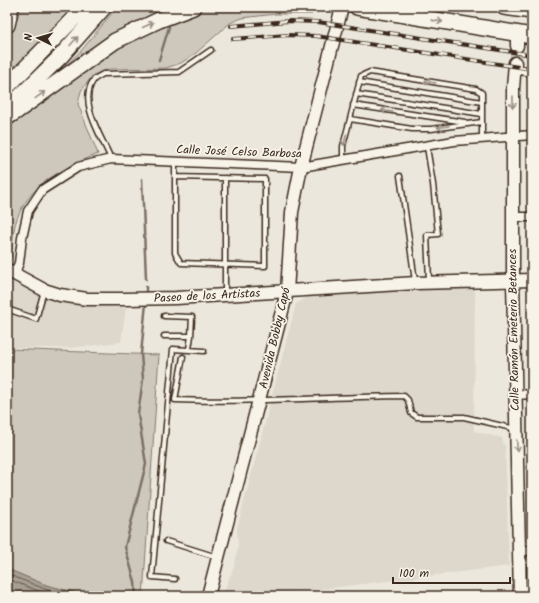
<svg xmlns="http://www.w3.org/2000/svg" width="539" height="603" font-family="Kalam,sans-serif">
	<style>
		.built { fill: #ddd7cc }
		.green { fill: #cec8bc; stroke: #84796d }
		.water { fill: #a89f93; stroke: #7c7064 }
		.lines { fill: none; stroke-linecap: round; stroke-linejoin: round }
		.shore { stroke: #67594d; stroke-width: 1 }
		.stream { stroke: #7c7064; stroke-width: 2.5 }
		.secondary-tunnel { stroke: #c9c1b6; stroke-width: 12; stroke-dasharray: 12 6; stroke-linecap: butt }
		.lane-casing { stroke: #3b2a1e; stroke-width: 7 }
		.street-casing { stroke: #3b2a1e; stroke-width: 11 }
		.secondary-casing { stroke: #3b2a1e; stroke-width: 15 }
		.highway-casing { stroke: #3b2a1e; stroke-width: 18 }
		.lane { stroke: #f7f3e8; stroke-width: 4 }
		.street { stroke: #f7f3e8; stroke-width: 8 }
		.secondary { stroke: #f7f3e8; stroke-width: 12 }
		.highway { stroke: #f7f3e8; stroke-width: 15 }
		.rail-casing { stroke: #3b2a1e; stroke-width: 4 }
		.rail { stroke: #f7f3e8; stroke-width: 2.5; stroke-dasharray: 8; stroke-linecap: butt }
		.oneway { stroke: #998e83 }
		.labels { text-anchor: middle; dominant-baseline: central; stroke-width: 3.5; stroke-linejoin: round; paint-order: stroke }
		.street-label { font-size: 12px; fill: #3b2a1e; stroke: #f7f3e8 }
	</style>
	<rect width="100%" height="100%" fill="#ece7dc"/>
	<filter id="ink" filterUnits="userSpaceOnUse"><feTurbulence type="fractalNoise" baseFrequency=".025" numOctaves="2"/><feDisplacementMap in="SourceGraphic" scale="8" xChannelSelector="R" yChannelSelector="G"/><feConvolveMatrix kernelMatrix="1 2 1 2 8 2 1 2 1" color-interpolation-filters="sRGB"/></filter>
	<g filter="url(#ink)">
		<!-- built -->
		<path class="built" d="M7,280L51,299L126,308L121,342L69,348H7Z
			M422,288H475L474,431L502,438L503,445H505L509,566L265,596L222,595L234,567L238,548L237,529L296,304L307,297Z"/>
		<!-- green -->
		<path class="green" d="M19,7H81L7,83V47Z
			M117,7H184L49,81L81,51Z
			M294,7L312,14H276L242,18L230,23L196,53L181,63L166,68L109,69L93,75L81,91L78,104L98,154C63,168 26,185 15,225C13,235 12,248 11,258L7,260V130L12,125L103,54L183,16L209,7Z
			M7,349L159,355L143,596H89L46,585L7,569Z"/>
		<!-- water -->
		<path class="water" d="M7,569L46,585L89,596H7Z"/>
		<g class="lines">
			<!-- shore -->
			<path class="shore" d="M7,574L45,589L72,596
				M7,579L52,596"/>
			<!-- stream -->
			<path class="stream" d="M159,60L169,27
				M142,179L146,279
				M146,287V296
				M136,596L135,582L125,547L146,464L138,414L143,379L141,354L146,303"/>
			<!-- secondary-tunnel -->
			<path class="secondary-tunnel" d="M515,63L517,46"/>
			<!-- lane casing -->
			<g class="lane-casing">
				<path id="lane" d="M359,82L482,102
					M356,94L482,114
					M353,105L465,122
					M350,119L412,129H431L482,122
					M427,147L433,184L438,234L427,235L429,280
					M111,159C102,137 78,103 93,81C95,78 100,76 103,74L179,72L211,50
					M343,161V146L361,76L370,72L476,89L482,93V138
					M175,162V177
					M400,176L415,281
					M175,177L265,179V266L181,263L175,253Z
					M225,293V178
					M7,309L36,319L44,291
					M164,316L192,317L191,336H164
					M189,349L191,336
					M183,357L175,400C251,403 328,397 404,396L408,400L411,413L417,417H464L516,429
					M166,541L217,557
					M175,579L152,577L173,349L204,351"/>
			</g>
			<!-- street casing -->
			<g class="street-casing">
				<path id="street" d="M515,69L532,72
					M513,217H532
					M14,275L19,263L22,238L28,211L42,190L78,167L111,159L301,167L454,141L532,135
					M515,395L532,394
					M520,552L532,550"/>
			</g>
			<!-- secondary casing -->
			<g class="secondary-casing">
				<path id="secondary" d="M517,46V34
					M515,63L513,88V281L520,596
					M7,270L44,290L60,295L87,299H125L176,298L416,283L532,280
					M208,596L287,292L292,212L301,167L342,7"/>
			</g>
			<!-- highway casing -->
			<g class="highway-casing">
				<path id="highway" d="M357,7L532,36
					M504,7L532,11
					M7,25L11,7
					M7,87L85,7
					M7,109L60,57L104,7
					M7,117L17,111L115,41L159,20L193,7"/>
			</g>
			<!-- lane -->
			<use href="#lane" class="lane"/>
			<!-- street -->
			<use href="#street" class="street"/>
			<!-- secondary -->
			<use href="#secondary" class="secondary"/>
			<!-- highway -->
			<use href="#highway" class="highway"/>
			<!-- rail casing -->
			<g class="rail-casing">
				<path id="rail" d="M231,26L288,21L318,22L532,55
					M233,39L288,35L316,36L532,69"/>
			</g>
			<!-- rail -->
			<use href="#rail" class="rail"/>
		</g>
		<!-- one-way arrows -->
		<defs><path id="oneway-shaft" d="M-6 0H5M1.5-3L5.5 0L1.5 3" fill="none" stroke-width="1.6" stroke-linecap="round" stroke-linejoin="round"/></defs>
		<g class="oneway">
			<use href="#oneway-shaft" transform="translate(437 21) rotate(8)"/>
			<use href="#oneway-shaft" transform="translate(148 25) rotate(-24)"/>
			<use href="#oneway-shaft" transform="translate(74 41) rotate(-48)"/>
			<use href="#oneway-shaft" transform="translate(430 82) rotate(-171)"/>
			<use href="#oneway-shaft" transform="translate(40 95) rotate(-36)"/>
			<use href="#oneway-shaft" transform="translate(513 102) rotate(90)"/>
			<use href="#oneway-shaft" transform="translate(387 111) rotate(-171)"/>
			<use href="#oneway-shaft" transform="translate(443 127) rotate(171)"/>
			<use href="#oneway-shaft" transform="translate(345 140) rotate(104)"/>
			<use href="#oneway-shaft" transform="translate(517 446) rotate(88)"/>
		</g>
	</g>
	<g class="labels">
		<!-- street labels -->
		<g class="street-label">
			<text transform="translate(239 152) rotate(2)">Calle José Celso Barbosa</text>
			<text transform="translate(207 296) rotate(-3)">Paseo de los Artistas</text>
			<text transform="translate(514 330) rotate(-91)">Calle Ramón Emeterio Betances</text>
			<text transform="translate(275 338) rotate(-77)">Avenida Bobby Capó</text>
		</g>
	</g>
	<!-- margin -->
	<rect width="539" height="603" fill="none" stroke="#f7f3e8" stroke-width="24"/>
	<rect x="12" y="12" width="515" height="579" fill="none" stroke="#3b2a1e" stroke-width="1.5" filter="url(#ink)"/>
	<!-- north arrow -->
	<g transform="translate(38 38) rotate(275)" stroke="#f7f3e8" stroke-width="3" paint-order="stroke">
	<path d="M0-3L7 15L0 10L-7 15Z" fill="#3b2a1e"/>
	<text y="-6" font-size="11" font-weight="bold" text-anchor="middle" fill="#3b2a1e">N</text>
	</g>
	<!-- scale -->
	<path d="M393 577v6h117v-6" fill="none" stroke="#3b2a1e" stroke-width="2"/>
	<text x="399" y="577" font-size="12" fill="#3b2a1e" stroke="#f7f3e8" stroke-width="3" paint-order="stroke">100 m</text>
</svg>
